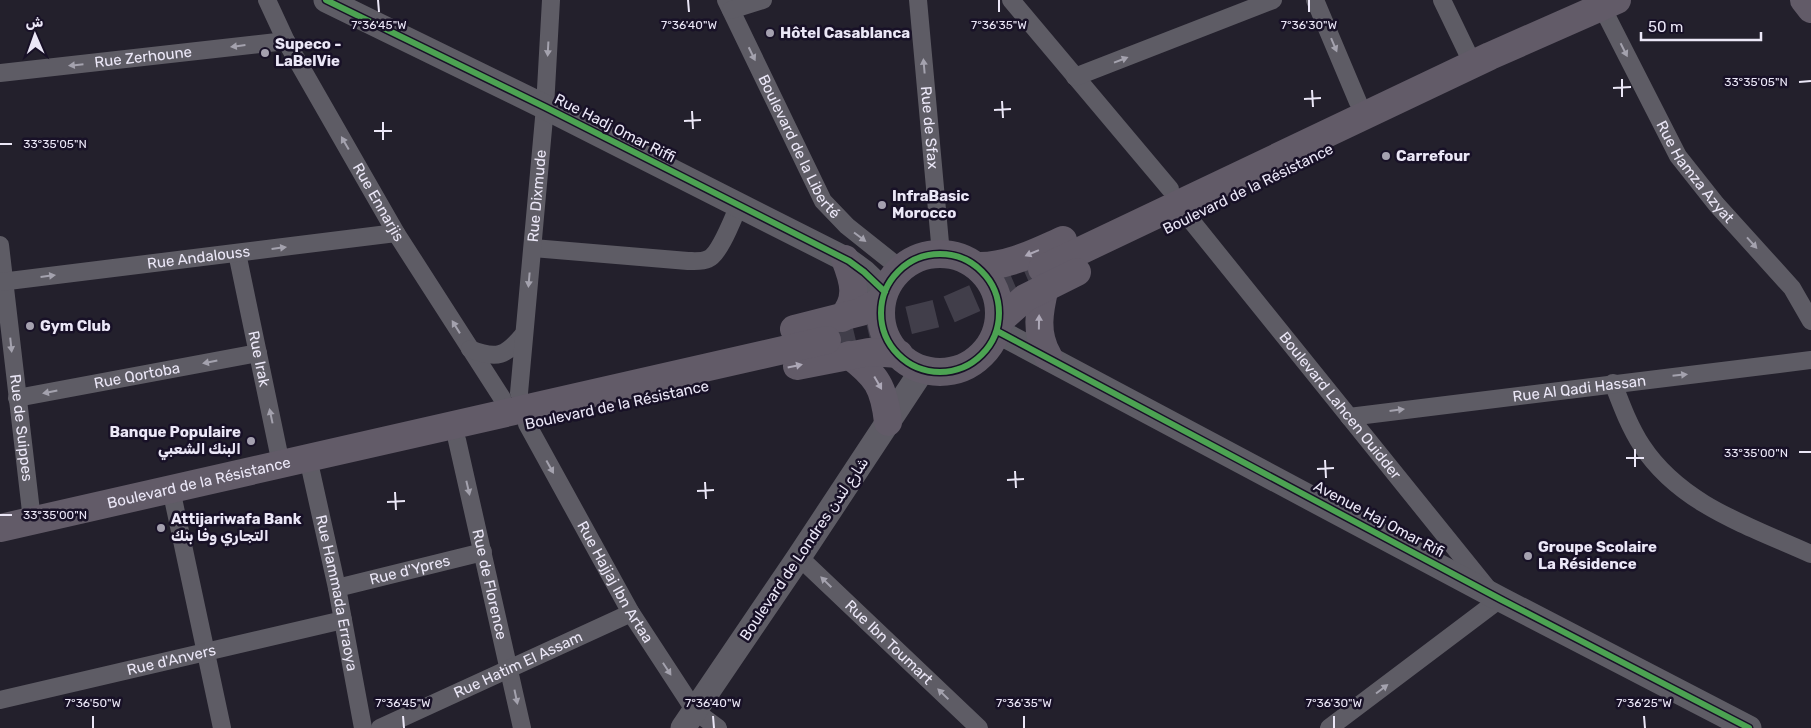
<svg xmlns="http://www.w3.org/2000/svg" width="1811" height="728" font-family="Rubik,'Noto Naskh Arabic',sans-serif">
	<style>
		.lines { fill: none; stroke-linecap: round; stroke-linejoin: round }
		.primary-tunnel { stroke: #413e4a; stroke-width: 28; stroke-dasharray: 28 14; stroke-linecap: butt }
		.street { stroke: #5e5c65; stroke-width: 18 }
		.secondary { stroke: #5e5c65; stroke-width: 25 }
		.primary { stroke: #625b68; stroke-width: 28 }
		.cycleway-casing { stroke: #181127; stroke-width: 9 }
		.cycleway { stroke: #4ca352; stroke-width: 6 }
		.oneway { fill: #a4a2ae }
		.oneway2 { fill: #ada8b7 }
		.ticks { fill: none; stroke: #ebe7f7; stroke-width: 2 }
		.poi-dot { fill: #a5a1b0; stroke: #181127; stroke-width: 2 }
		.labels { text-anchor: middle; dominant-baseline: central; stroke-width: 5; stroke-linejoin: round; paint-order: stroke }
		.poi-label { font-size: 15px; font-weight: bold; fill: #ebe7f7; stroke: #181127; text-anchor: start }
		.street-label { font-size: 15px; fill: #ebe7f7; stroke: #181127 }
		.ticks-label { font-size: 12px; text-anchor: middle; fill: #ebe7f7; stroke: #181127; stroke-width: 5; stroke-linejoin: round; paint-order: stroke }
	</style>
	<rect width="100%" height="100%" fill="#23202c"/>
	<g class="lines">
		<!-- primary-tunnel -->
		<path class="primary-tunnel" d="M827,340L943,312L1042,269"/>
		<!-- street -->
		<g class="street">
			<path id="s1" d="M267,0L286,41L396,233L502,398"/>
			<path id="s2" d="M726,0L823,201L847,226L901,269"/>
			<path id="s3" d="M918,0L941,254"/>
			<path d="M1011,0L1170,189"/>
			<path d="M1315,0L1358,102"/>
			<path d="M1442,0L1467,52"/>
			<path id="s4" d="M1602,7L1678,156L1716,204L1792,288L1811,321"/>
			<path d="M731,10L763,0"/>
			<path id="s5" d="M0,73L286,41"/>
			<path d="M1075,77L1273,0"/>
			<path id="s6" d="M1189,218L1488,589"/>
			<path id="s7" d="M0,245L32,520"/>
			<path d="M533,248L688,261C694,261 702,262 708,259C720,254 733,218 739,205"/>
			<path id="s8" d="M237,253L281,464"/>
			<path id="s9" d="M0,282L396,233"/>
			<path d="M470,349C497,360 506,356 524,334"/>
			<path d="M1613,383C1621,404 1629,426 1642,446C1681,505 1749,526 1811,554"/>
			<path id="s10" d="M519,393L545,107L551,0"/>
			<path id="s11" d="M17,398L258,353"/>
			<path id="s12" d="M1349,417L1811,360"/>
			<path id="s13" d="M527,424L631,613L695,711L718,728"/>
			<path id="s14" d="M457,440L522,728"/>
			<path id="s15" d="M308,458L337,588L363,728"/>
			<path d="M171,489L222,728"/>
			<path id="s16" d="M799,557L979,728"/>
			<path id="s17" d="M337,588L483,552"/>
			<path id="s18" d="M0,700L343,620"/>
			<path id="s19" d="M380,728L631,613"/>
			<path d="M1329,728L1500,599"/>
		</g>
		<!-- secondary -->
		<path class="secondary" d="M326,0L545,107L849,261L864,272L885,292
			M997,331L1500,599L1749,728
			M683,728L799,557L923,369"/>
		<!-- primary -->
		<g class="primary">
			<path d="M1804,0L1811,9"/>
			<circle cx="940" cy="313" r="59"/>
			<path d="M977,266C1007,267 1036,252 1063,240"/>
			<path d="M1042,269L1490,56L1617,0"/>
			<path d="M1045,287C1039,312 1035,333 1048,356"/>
			<path d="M842,318C859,299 854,282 845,259"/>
			<path d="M999,321L1025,298L1077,272"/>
			<path d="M794,329L861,312L882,300"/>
			<path d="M849,355C877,376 884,387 888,422"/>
			<path d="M797,366L869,352L899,354"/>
			<path id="s20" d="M0,528L827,340"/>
		</g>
		<!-- cycleway casing -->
		<g class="cycleway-casing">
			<path id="cycleway" d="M326,0L545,107L849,261L864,272L885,292
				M881 313a59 59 0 1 1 118 0a59 59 0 1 1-118 0Z
				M997,331L1500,599L1749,728"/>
		</g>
		<!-- cycleway -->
		<use href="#cycleway" class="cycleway"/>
	</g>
	<!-- one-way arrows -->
	<defs><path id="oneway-solid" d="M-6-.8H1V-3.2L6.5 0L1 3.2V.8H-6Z" transform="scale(1.25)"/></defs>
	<g class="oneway">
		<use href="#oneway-solid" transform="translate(1334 45) rotate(67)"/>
		<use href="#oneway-solid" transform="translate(238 46) rotate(173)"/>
		<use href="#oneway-solid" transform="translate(548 49) rotate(93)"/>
		<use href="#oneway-solid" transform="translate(1624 50) rotate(63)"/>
		<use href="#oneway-solid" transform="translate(752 54) rotate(64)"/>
		<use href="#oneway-solid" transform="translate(1121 60) rotate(-21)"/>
		<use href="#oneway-solid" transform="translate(76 65) rotate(174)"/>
		<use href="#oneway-solid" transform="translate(924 66) rotate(-95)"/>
		<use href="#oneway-solid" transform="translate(345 143) rotate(-120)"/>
		<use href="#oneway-solid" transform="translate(860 237) rotate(37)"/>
		<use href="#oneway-solid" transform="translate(1752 243) rotate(48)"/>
		<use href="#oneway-solid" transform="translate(279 248) rotate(-7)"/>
		<use href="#oneway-solid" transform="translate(48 276) rotate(-7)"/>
		<use href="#oneway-solid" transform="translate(529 280) rotate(95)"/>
		<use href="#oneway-solid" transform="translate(456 327) rotate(-122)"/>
		<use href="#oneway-solid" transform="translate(11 345) rotate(84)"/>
		<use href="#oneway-solid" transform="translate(210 362) rotate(169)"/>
		<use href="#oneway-solid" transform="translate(1680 375) rotate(-6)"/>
		<use href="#oneway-solid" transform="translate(50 392) rotate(169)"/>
		<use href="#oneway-solid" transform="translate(1397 410) rotate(-7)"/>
		<use href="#oneway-solid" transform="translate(271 416) rotate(-102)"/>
		<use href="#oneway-solid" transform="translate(550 467) rotate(61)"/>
		<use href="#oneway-solid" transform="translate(468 488) rotate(77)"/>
		<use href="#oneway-solid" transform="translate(826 582) rotate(-136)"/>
		<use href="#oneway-solid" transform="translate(667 669) rotate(57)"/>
		<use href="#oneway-solid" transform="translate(1382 689) rotate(-37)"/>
		<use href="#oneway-solid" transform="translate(943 694) rotate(-136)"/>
		<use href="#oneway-solid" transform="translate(516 697) rotate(78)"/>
	</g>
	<g class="oneway2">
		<use href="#oneway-solid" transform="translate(1032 253) rotate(157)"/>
		<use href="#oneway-solid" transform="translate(1039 322) rotate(-89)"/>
		<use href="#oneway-solid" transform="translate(795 366) rotate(-12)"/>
		<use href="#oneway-solid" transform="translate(878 383) rotate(60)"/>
	</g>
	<!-- ticks -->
	<path class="ticks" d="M378,0L379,12M688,0L689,12M999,0V12M1309,0V12M1622,79V97M1799,82L1811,81M1613,88L1631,87M1312,90L1313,107M1304,99L1321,98M1002,101L1003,118M994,110L1011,109M692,111L693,129M684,121L701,120M383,122V140M374,131H392M0,144H12M1635,449V467M1799,452H1811M1626,458H1644M1325,460L1326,478M1317,469L1334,468M1015,471L1016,488M1007,480L1024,479M705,482L706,499M697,491L714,490M395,492L396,510M387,502L405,501M0,515H12M93,716V728M403,716L404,728M713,716L714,728M1024,716V728M1334,716V728M1644,716L1645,728"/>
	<!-- markers -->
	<g class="poi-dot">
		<circle cx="770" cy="33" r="5"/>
		<circle cx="265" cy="53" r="5"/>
		<circle cx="1386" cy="156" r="5"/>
		<circle cx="882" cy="205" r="5"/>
		<circle cx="30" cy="326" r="5"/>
		<circle cx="251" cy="441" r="5"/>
		<circle cx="161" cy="528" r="5"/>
		<circle cx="1528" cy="556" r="5"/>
	</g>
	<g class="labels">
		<!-- poi labels -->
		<g class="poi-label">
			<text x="780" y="33">Hôtel Casablanca</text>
			<text x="275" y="44">Supeco -<tspan x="275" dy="17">LaBelVie</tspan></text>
			<text x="1396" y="156">Carrefour</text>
			<text x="892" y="196">InfraBasic<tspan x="892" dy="17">Morocco</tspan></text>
			<text x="40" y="326">Gym Club</text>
			<text x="241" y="432" text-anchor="end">Banque Populaire<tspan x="241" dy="17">البنك الشعبي</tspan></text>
			<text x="171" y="519">Attijariwafa Bank<tspan x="171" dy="17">التجاري وفا بنك</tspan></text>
			<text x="1538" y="547">Groupe Scolaire<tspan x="1538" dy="17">La Résidence</tspan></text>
		</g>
		<!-- street labels -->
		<g class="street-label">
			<text stroke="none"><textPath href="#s5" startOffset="144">Rue Zerhoune</textPath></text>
			<text stroke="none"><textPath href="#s3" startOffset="128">Rue de Sfax</textPath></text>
			<text transform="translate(615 128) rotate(27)">Rue Hadj Omar Riffi</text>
			<text stroke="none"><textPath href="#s2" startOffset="164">Boulevard de la Liberté</textPath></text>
			<text stroke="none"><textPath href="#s4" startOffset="190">Rue Hamza Azyat</textPath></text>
			<text transform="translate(1248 189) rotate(-26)">Boulevard de la Résistance</text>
			<text stroke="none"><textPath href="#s10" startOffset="198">Rue Dixmude</textPath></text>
			<text stroke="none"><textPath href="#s1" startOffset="231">Rue Ennarjis</textPath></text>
			<text stroke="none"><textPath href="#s9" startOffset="200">Rue Andalouss</textPath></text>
			<text stroke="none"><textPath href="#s8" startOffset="108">Rue Irak</textPath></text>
			<text stroke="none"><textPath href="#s11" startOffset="122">Rue Qortoba</textPath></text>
			<text stroke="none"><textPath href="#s12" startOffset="232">Rue Al Qadi Hassan</textPath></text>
			<text transform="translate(617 405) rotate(-12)">Boulevard de la Résistance</text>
			<text stroke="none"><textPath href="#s6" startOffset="241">Boulevard Lahcen Ouidder</textPath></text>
			<text stroke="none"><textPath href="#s7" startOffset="184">Rue de Suippes</textPath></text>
			<text stroke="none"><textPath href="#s20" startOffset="204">Boulevard de la Résistance</textPath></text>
			<text transform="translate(1379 519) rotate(28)">Avenue Haj Omar Rifi</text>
			<text transform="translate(804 549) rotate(-56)">Boulevard de Londres شارع لندن</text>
			<text stroke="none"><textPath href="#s17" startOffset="75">Rue d'Ypres</textPath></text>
			<text stroke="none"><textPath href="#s13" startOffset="181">Rue Hajjaj Ibn Artaa</textPath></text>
			<text stroke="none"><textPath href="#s14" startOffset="148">Rue de Florence</textPath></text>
			<text stroke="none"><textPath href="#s15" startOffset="138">Rue Hammada Erraoya</textPath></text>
			<text stroke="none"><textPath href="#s16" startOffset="124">Rue Ibn Toumart</textPath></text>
			<text stroke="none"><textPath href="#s18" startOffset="176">Rue d'Anvers</textPath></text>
			<text stroke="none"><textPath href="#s19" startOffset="152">Rue Hatim El Assam</textPath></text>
		</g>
	</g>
	<g class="ticks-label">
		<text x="379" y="29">7°36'45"W</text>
		<text x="689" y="29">7°36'40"W</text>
		<text x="999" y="29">7°36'35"W</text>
		<text x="1309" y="29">7°36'30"W</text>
		<text x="1756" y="86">33°35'05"N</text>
		<text x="55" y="148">33°35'05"N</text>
		<text x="1756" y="457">33°35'00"N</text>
		<text x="55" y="519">33°35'00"N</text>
		<text x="93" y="707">7°36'50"W</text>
		<text x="403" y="707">7°36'45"W</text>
		<text x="713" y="707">7°36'40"W</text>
		<text x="1024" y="707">7°36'35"W</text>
		<text x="1334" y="707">7°36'30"W</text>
		<text x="1644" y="707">7°36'25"W</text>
	</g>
	<!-- north arrow -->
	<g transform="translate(35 35) rotate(358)" stroke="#181127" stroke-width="4" paint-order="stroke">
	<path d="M0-4L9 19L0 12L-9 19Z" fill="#ebe7f7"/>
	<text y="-8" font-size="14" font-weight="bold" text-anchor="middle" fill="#ebe7f7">ش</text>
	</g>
	<!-- scale -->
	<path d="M1641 32v8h120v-8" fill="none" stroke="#ebe7f7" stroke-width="2.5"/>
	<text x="1648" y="32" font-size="15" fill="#ebe7f7" stroke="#181127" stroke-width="4" paint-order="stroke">50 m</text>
</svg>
